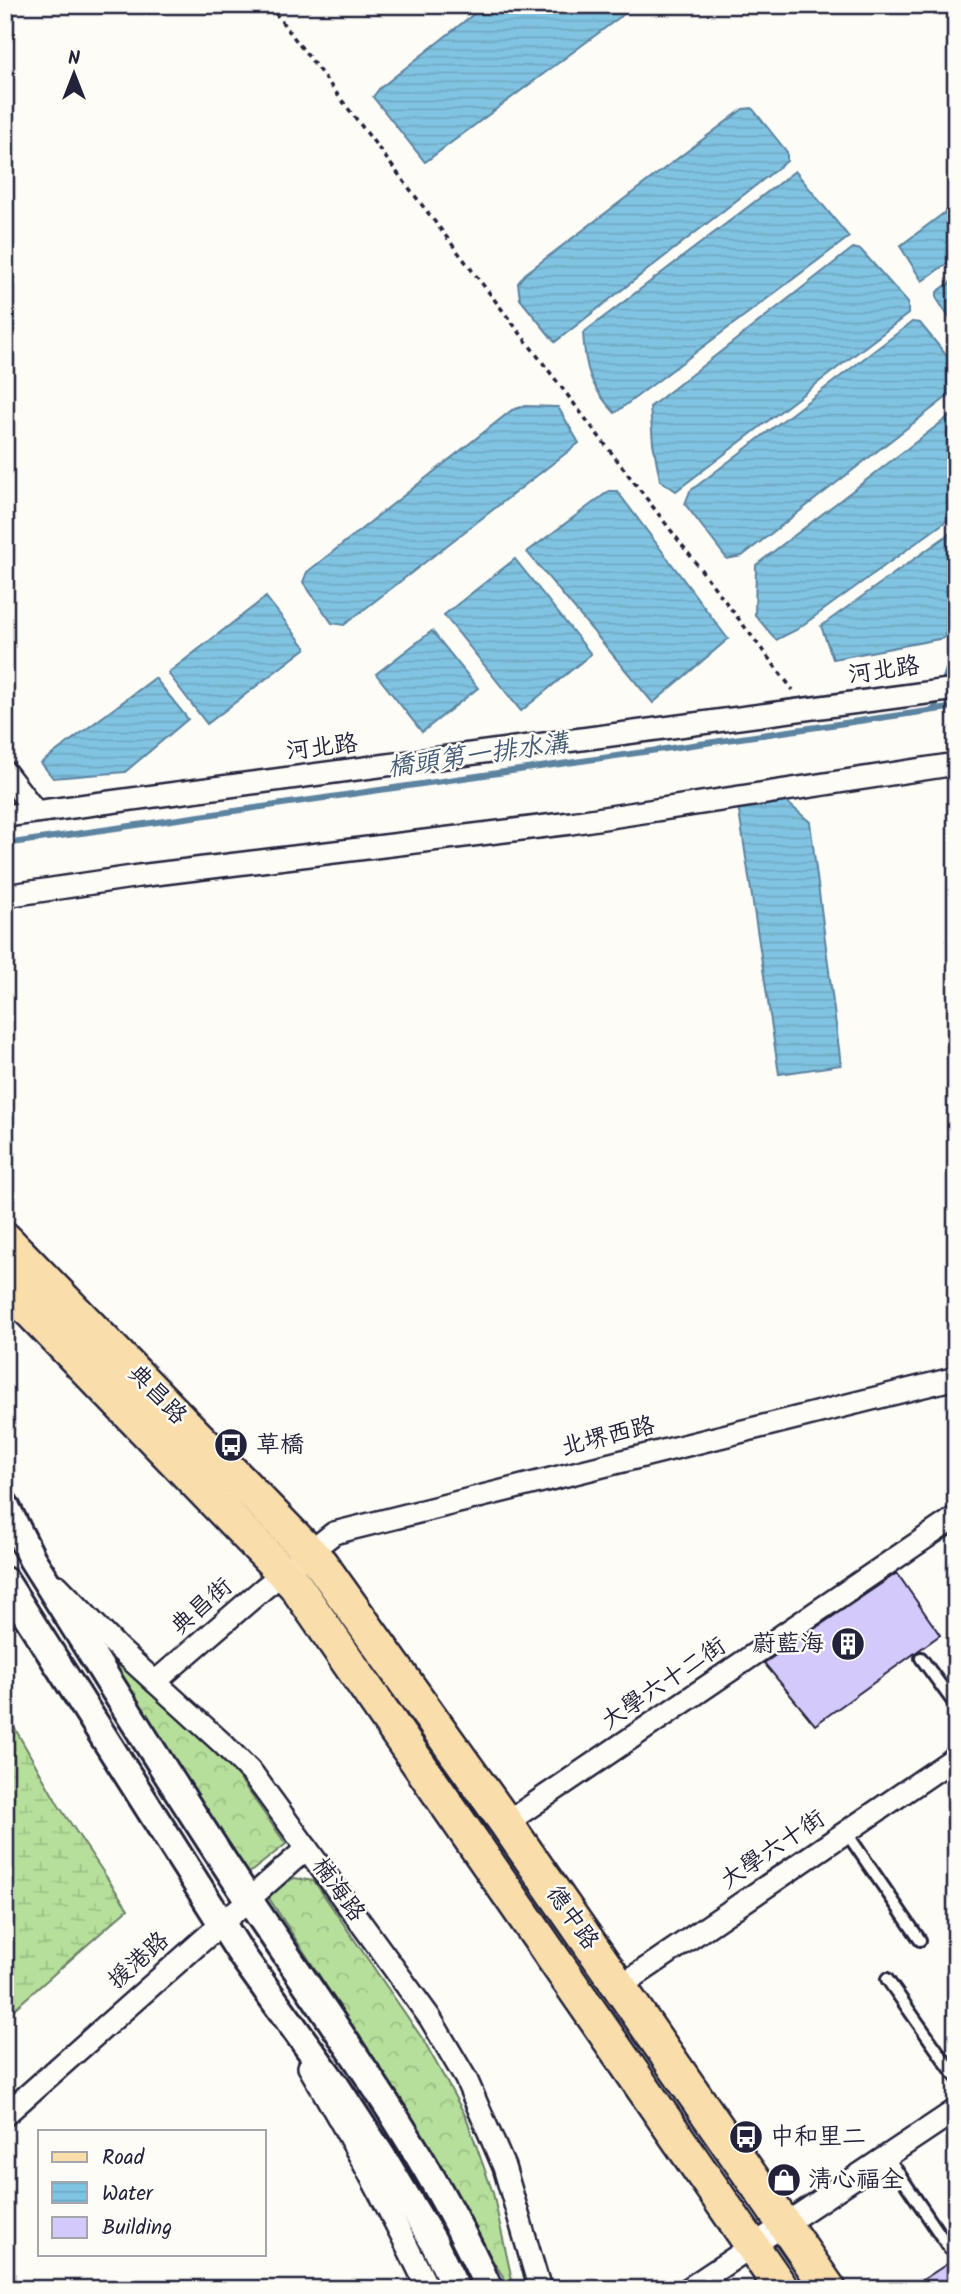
<svg xmlns="http://www.w3.org/2000/svg" width="961" height="2294" font-family="Kalam,'LXGW WenKai TC',sans-serif">
	<style>
		.forest { fill: url(#forest-crowns); stroke: #6c806b; stroke-width: 2 }
		.wetland { fill: url(#wetland-marsh); stroke: #6c806b; stroke-width: 2 }
		.water { fill: url(#water-rules); stroke: #5b839f; stroke-width: 2 }
		.lines { fill: none; stroke-linecap: round; stroke-linejoin: round }
		.stream { stroke: #5b839f; stroke-width: 6 }
		.building { fill: #d3c9fb; stroke: #22223b; stroke-width: 2 }
		.service-casing { stroke: #22223b; stroke-width: 16 }
		.minor-casing { stroke: #22223b; stroke-width: 26 }
		.tertiary-casing { stroke: #22223b; stroke-width: 32 }
		.primary-casing { stroke: #22223b; stroke-width: 38 }
		.path { stroke: #22223b; stroke-width: 3.5; stroke-dasharray: 5 5; stroke-linecap: butt }
		.service { stroke: #fdfcf7; stroke-width: 10 }
		.minor { stroke: #fdfcf7; stroke-width: 21 }
		.tertiary { stroke: #fdfcf7; stroke-width: 26 }
		.primary { stroke: #f9deab; stroke-width: 33 }
		.labels { text-anchor: middle; dominant-baseline: central; stroke-width: 5; stroke-linejoin: round; paint-order: stroke }
		.street-label { font-size: 24px; fill: #22223b; stroke: #fdfcf7 }
		.poi-label { font-size: 24px; fill: #22223b; stroke: #fdfcf7; text-anchor: start }
		.water-label { font-size: 26px; font-style: italic; fill: #435b75; stroke: #fdfcf7 }
	</style>
	<defs>
		<pattern id="forest-crowns" width="20" height="18" patternUnits="userSpaceOnUse" patternTransform="scale(1.75)"><rect width="20" height="18" fill="#b6df9b"/><path d="M2 6a3 3 0 1 1 6 0M12 15a3 3 0 1 1 6 0" fill="none" stroke="#9cbf86"/></pattern>
		<pattern id="wetland-marsh" width="20" height="14" patternUnits="userSpaceOnUse" patternTransform="scale(1.75)"><rect width="20" height="14" fill="#b6df9b"/><path d="M1 5h8M5 5V1M11 12h8M15 12V8" fill="none" stroke="#9cbf86"/></pattern>
		<pattern id="water-rules" width="6" height="5" patternUnits="userSpaceOnUse" patternTransform="scale(1.75)"><rect width="6" height="5" fill="#81c4e2"/><path d="M0 2.5h6" fill="none" stroke="#6fa8c3"/></pattern>
	</defs>
	<rect width="100%" height="100%" fill="#fdfcf7"/>
	<filter id="ink" filterUnits="userSpaceOnUse"><feTurbulence type="fractalNoise" baseFrequency=".0143" numOctaves="2"/><feDisplacementMap in="SourceGraphic" scale="14" xChannelSelector="R" yChannelSelector="G"/><feConvolveMatrix kernelMatrix="1 2 1 2 8 2 1 2 1" color-interpolation-filters="sRGB"/></filter>
	<g filter="url(#ink)">
		<!-- forest -->
		<path class="forest" d="M100,1642L216,1749L237,1775L286,1844L248,1874L99,1648Z
			M294,1878L314,1881L424,2041L466,2117L493,2193L514,2289H511L474,2231L420,2130L267,1895Z"/>
		<!-- wetland -->
		<path class="wetland" d="M5,1711L59,1806L128,1909L5,2017Z"/>
		<!-- water -->
		<path class="water" d="M485,5H636L425,162L373,97L379,89Z
			M752,108L787,152V161L555,342L520,299L518,283L525,274L743,109Z
			M795,171L849,237L615,413C590,387 585,368 583,333Z
			M956,204V257L922,281L900,246Z
			M853,248L861,250L908,303V314L676,491L660,480L653,443L650,407Z
			M956,278V328L937,299V292Z
			M912,322L920,323L956,367V390L742,556L727,559L685,504L690,491Z
			M525,406L558,407L579,443L344,625L332,623L303,582L307,572L512,410Z
			M956,411V514L796,630L776,640L755,615L756,565Z
			M609,491H617L728,639L653,703L527,552Z
			M956,529V604L944,638L833,659L821,626Z
			M515,559L591,654L521,711L444,615Z
			M266,597L306,648L207,724L168,673Z
			M432,631L478,688L422,732L376,674Z
			M155,678L188,719L125,772L53,778L41,763Z
			M781,797L810,822L841,1065L779,1074L738,805Z"/>
		<g class="lines">
			<!-- stream -->
			<path class="stream" d="M934,710L956,646
				M5,844L956,707"/>
		</g>
		<!-- building -->
		<path class="building" d="M897,1573L940,1635L815,1725L764,1663Z
			M956,2258V2289H909Z"/>
		<g class="lines">
			<!-- service casing -->
			<g class="service-casing">
				<path id="service" d="M921,1658L956,1706
					M846,1832L920,1940
					M887,1979L956,2077
					M887,2156L949,2248"/>
			</g>
			<!-- minor casing -->
			<g class="minor-casing">
				<path id="minor" d="M5,772L36,812
					M5,816L956,689
					M5,896L139,876L571,823L956,764
					M58,1586L118,1648L223,1744L252,1773L430,2018L466,2079L504,2167L540,2289
					M155,1682L263,1589L334,1533L956,1378
					M506,1823L956,1517
					M619,1987L956,1757
					M309,2067C352,2140 392,2213 428,2289
					M5,2115L307,1848
					M688,2289L956,2110"/>
			</g>
			<!-- tertiary casing -->
			<g class="tertiary-casing">
				<path id="tertiary" d="M5,1505L32,1559C105,1674 175,1790 251,1903C335,2028 427,2151 489,2289
					M5,1581L243,1957L336,2086L385,2161L433,2241L456,2289"/>
			</g>
			<!-- primary casing -->
			<g class="primary-casing">
				<path id="primary" d="M5,1239L321,1564L506,1823L829,2289
					M5,1285L295,1585L782,2289"/>
			</g>
			<!-- path -->
			<path class="path" d="M269,5L793,690"/>
			<!-- service -->
			<use href="#service" class="service"/>
			<!-- minor -->
			<use href="#minor" class="minor"/>
			<!-- tertiary -->
			<use href="#tertiary" class="tertiary"/>
			<!-- primary -->
			<use href="#primary" class="primary"/>
		</g>
	</g>
	<!-- icons -->
	<defs>
		<g id="bus-disc" transform="scale(1.75)"><circle r="9.5" fill="#22223b" stroke="#fdfcf7"/><path d="M-5-6H5V4H4V6H2V4H-2V6H-4V4H-5ZM-3.5-4V0h7V-4ZM-3.5 1.2v1.5H-2V1.2ZM2 1.2v1.5H3.5V1.2Z" fill="#fff"/></g>
		<g id="building-disc" transform="scale(1.75)"><circle r="9.5" fill="#22223b" stroke="#fdfcf7"/><path d="M-4-6H4V6H1V3H-1V6H-4ZM-2.5-4.3h1.7v1.8h-1.7ZM.8-4.3h1.7v1.8H.8ZM-2.5-1h1.7V.8h-1.7ZM.8-1h1.7V.8H.8Z" fill="#fff"/></g>
		<g id="shop-disc" transform="scale(1.75)"><circle r="9.5" fill="#22223b" stroke="#fdfcf7"/><path d="M-5-2.5h2.3a2.7 3.5 0 0 1 5.4 0H5L5.5 6h-11ZM-1.5-2.5h3a1.5 2.3 0 0 0-3 0Z" fill="#fff"/></g>
	</defs>
	<g fill-rule="evenodd">
		<use href="#bus-disc" x="231" y="1445"/>
		<use href="#building-disc" x="848" y="1644"/>
		<use href="#bus-disc" x="746" y="2137"/>
		<use href="#shop-disc" x="784" y="2180"/>
	</g>
	<g class="labels">
		<!-- street labels -->
		<g class="street-label">
			<text transform="translate(884 671) rotate(-8)">河北路</text>
			<text transform="translate(322 748) rotate(-7)">河北路</text>
			<text transform="translate(157 1395) rotate(46)">典昌路</text>
			<text transform="translate(608 1437) rotate(-14)">北堺西路</text>
			<text transform="translate(202 1607) rotate(-41)">典昌街</text>
			<text transform="translate(664 1684) rotate(-34)">大學六十二街</text>
			<text transform="translate(773 1850) rotate(-34)">大學六十街</text>
			<text transform="translate(338 1890) rotate(54)">楠海路</text>
			<text transform="translate(572 1918) rotate(55)">德中路</text>
			<text transform="translate(139 1961) rotate(-42)">援港路</text>
		</g>
		<!-- poi labels -->
		<g class="poi-label">
			<text x="256" y="1445">草橋</text>
			<text x="824" y="1644" text-anchor="end">蔚藍海</text>
			<text x="770" y="2137">中和里二</text>
			<text x="808" y="2180">清心福全</text>
		</g>
		<!-- water labels -->
		<g class="water-label">
			<text transform="translate(478 756) rotate(-8)">橋頭第一排水溝</text>
		</g>
	</g>
	<!-- margin -->
	<rect width="961" height="2294" fill="none" stroke="#fdfcf7" stroke-width="28"/>
	<rect x="14" y="14" width="933" height="2266" fill="none" stroke="#22223b" stroke-width="2.5" filter="url(#ink)"/>
	<!-- legend -->
	<rect x="38" y="2130" width="228" height="126" fill="#fdfcf7" stroke="#a5a5ac" stroke-width="2"/>
	<rect x="52" y="2152" width="35" height="10" fill="#f9deab" stroke="#a5a5ac" stroke-width="2"/>
	<text x="102" y="2164" font-size="21" fill="#22223b">Road</text>
	<rect x="52" y="2182" width="35" height="21" fill="url(#water-rules)" stroke="#a5a5ac" stroke-width="2"/>
	<text x="102" y="2200" font-size="21" fill="#22223b">Water</text>
	<rect x="52" y="2217" width="35" height="21" fill="#d3c9fb" stroke="#a5a5ac" stroke-width="2"/>
	<text x="102" y="2234" font-size="21" fill="#22223b">Building</text>
	<!-- north arrow -->
	<g transform="translate(74 74)" stroke="#fdfcf7" stroke-width="5" paint-order="stroke">
	<path d="M0-5L12 26L0 18L-12 26Z" fill="#22223b"/>
	<text y="-10" font-size="19" font-weight="bold" text-anchor="middle" fill="#22223b">N</text>
	</g>
</svg>
